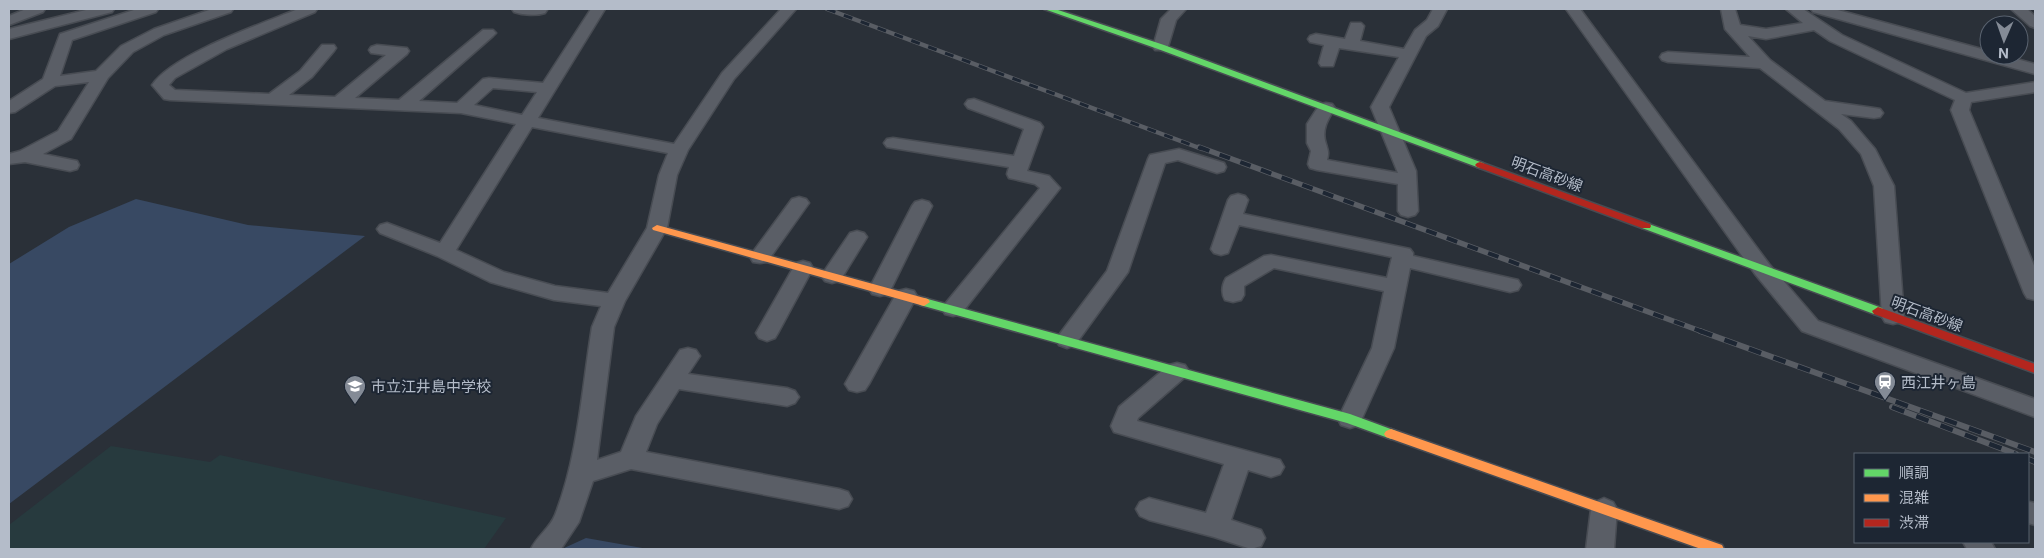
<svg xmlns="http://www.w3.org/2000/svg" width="2044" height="558" font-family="Inter,'Noto Sans JP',sans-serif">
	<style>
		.green { fill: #273a3e }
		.water { fill: #384963 }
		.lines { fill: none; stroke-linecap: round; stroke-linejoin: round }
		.street-casing { stroke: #484c53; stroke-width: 3 }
		.fast-casing { stroke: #484c53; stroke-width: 3 }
		.slow-casing { stroke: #484c53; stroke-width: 3 }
		.jam-casing { stroke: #484c53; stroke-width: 3 }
		.street { fill: #5a5e66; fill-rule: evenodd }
		.fast { fill: #63d668; fill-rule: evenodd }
		.slow { fill: #ff974d; fill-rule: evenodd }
		.jam { fill: #b3261e; fill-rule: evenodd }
		.rail-far2-casing { stroke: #595d64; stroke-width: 4.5 }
		.rail-far1-casing { stroke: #595d64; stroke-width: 5.5 }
		.rail-casing { stroke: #595d64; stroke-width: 6 }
		.rail-far2 { stroke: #1d2633; stroke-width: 3; stroke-dasharray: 9; stroke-linecap: butt }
		.rail-far1 { stroke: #1d2633; stroke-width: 4; stroke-dasharray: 11; stroke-linecap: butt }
		.rail { stroke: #1d2633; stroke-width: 4.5; stroke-dasharray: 13; stroke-linecap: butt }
		.labels { text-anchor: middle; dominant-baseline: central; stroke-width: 4; stroke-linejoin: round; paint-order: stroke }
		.street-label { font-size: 15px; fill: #b4bcc9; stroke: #1d2633 }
		.poi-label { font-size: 15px; fill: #b4bcc9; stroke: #1d2633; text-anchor: start }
	</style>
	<rect width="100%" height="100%" fill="#2a3038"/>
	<!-- green -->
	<path class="green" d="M111,446L210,462L220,455L506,518L484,549H9V525Z"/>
	<!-- water -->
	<path class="water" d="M136,199L248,225L365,236L9,504V264L69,227Z
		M586,538L648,549H562Z"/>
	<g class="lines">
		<!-- street casing -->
		<g class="street-casing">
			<path id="street" d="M26,9H45L43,12L9,25V16Z
				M90,9H114L112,12L9,39V29Z
				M137,9H158L156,12L72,40L60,76L96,71L121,46L154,29L212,9H233L231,12L164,35L133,52L108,78L71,139L43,154L77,161L79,165L77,169L70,171L25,162L9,164V154L20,151L58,131L89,82L55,86L15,112L9,113V101L43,79L60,34Z
				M298,9H317L315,12L227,49L175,78L169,85L175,90L269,94L300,71L322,45H334L336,48L334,51L312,77L289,95L335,97L386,55L371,53L369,50L371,47L377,45L407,48L409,51L407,54L355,98L399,100L483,30H493L496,33L493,36L419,101L457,103L483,79L489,78L543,83L591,9H605L538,118L674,144L722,73L781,9H796L734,79L688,150L677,175L667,228L625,301L614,327L597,460L621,452L636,416L680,350L688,348L696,350L700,356L688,374L787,388L795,391L799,397L795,403L787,406L679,389L657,424L646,452L839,489L848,492L852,499L848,506L839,509L631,469L593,481L579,522L561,549H531C537,536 550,528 555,515C578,457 582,388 592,327L601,306L554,300L490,282L437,256L380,233L377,229L380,225L387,223L440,243L516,124L461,113L170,100L164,99L152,85C173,54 261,24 298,9ZM493,88L537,92L522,115L474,105ZM532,127L668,153L659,175L647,228L608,293L555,286L504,272L456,250Z
				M512,9H547V10L545,13C536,16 523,15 514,12Z
				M1171,9H1186L1176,20L1167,50H1155L1153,47L1161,19Z
				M1433,9H1447L1438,26L1426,36L1389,107L1416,171L1418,211L1415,215L1408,217L1401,215L1398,211V184L1317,170L1310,168L1308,164L1311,151L1307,143V124L1320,104L1326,103L1332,104L1335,108C1328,119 1321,130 1326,144C1328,151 1329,152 1327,160L1398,173L1371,107L1399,57L1339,48L1333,66H1321L1319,63L1324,45L1310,42L1308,39L1310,36L1316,34L1345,39L1351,23H1361L1364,26L1360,41L1404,49L1415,30L1427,20Z
				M1566,9H1580L1769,264L1818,321L2035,399V417L1802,331L1755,274Z
				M1721,9H1735L1740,25L1766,29L1803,23L1786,9H1803L1842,35L1966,93L2035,82V92L1971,102L1969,110L2035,268V300L2027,298L2024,293L1951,110L1955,100L1830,41L1814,30L1766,39L1748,36L1770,60L1825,101L1874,108L1880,109L1883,113L1880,117L1874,118L1841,114L1851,121L1875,149L1894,186L1904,317L1901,322L1893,324L1885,322L1882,317L1874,186L1861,154L1839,129L1760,68L1668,62L1662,60L1660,57L1662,54L1668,52L1750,57L1725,29Z
				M1811,9H1834L1989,51V55H2002L2035,64V74L1813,12Z
				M2011,9H2027L2035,16V28L2030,26Z
				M974,99L1040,123L1043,127L1027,171L1049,176L1060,188L961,314L953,316L945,314L942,309L945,304L1040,188L1035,184L1009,178L1007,174L1009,167L893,148L887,147L884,143L887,139L893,138L1014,156L1024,129L968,108L965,104L968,100Z
				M1179,149L1224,163L1226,167L1224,171L1217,173L1178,160L1165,163L1128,272L1075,345L1067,348L1059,345L1056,340L1059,335L1107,271L1148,159L1150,155Z
				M1238,194L1245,196L1248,200L1243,214L1410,249L1413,253V256L1518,280L1521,285L1518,290L1510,292L1410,268L1394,348L1359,425L1350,428L1341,425L1338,419L1372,348L1384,291L1274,268L1244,286V295L1241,300L1233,302L1225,300C1221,293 1222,285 1226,278L1264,256L1271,255L1387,278L1392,257L1239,225L1228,253L1221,255L1214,253L1211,249L1228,200L1231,196Z
				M799,197L806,199L809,203L767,262L760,263L753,262L750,257L753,252L792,199Z
				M922,200L929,202L932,206L891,289L888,294L880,296L872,294L869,289L912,206L915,202Z
				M857,231L864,233L867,237L843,276L839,281L832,283L825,281L821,276L850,233Z
				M803,261L810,263L813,268L778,333L775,338L767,341L759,338L756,333L793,268L796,263Z
				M906,289L914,291L917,296L869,384L865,390L857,392L849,390L845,384L895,296L898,291Z
				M1177,363L1185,365L1189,371L1185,377L1138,418L1137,421L1280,460L1284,467L1280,474L1271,477L1248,470L1231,520L1261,530L1265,538L1261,546L1251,549L1214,537L1149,520L1140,516L1136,509L1140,502L1149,498L1206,513L1224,464L1114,432L1111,426L1119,407L1169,365Z
				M1604,498L1613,502L1617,509L1614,549H1586L1591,509L1595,502Z
				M2030,502L2035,503V525L2028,523V503Z
				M1963,542H1991L1995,549H1967Z"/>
		</g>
		<!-- fast casing -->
		<g class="fast-casing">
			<path id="fast" d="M1044,9H1055L1164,45L1483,163L1485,165L1480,168L1477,167L1158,49Z
				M1646,223L1882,308L1884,311L1882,314H1874L1642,228L1641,226L1642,224Z
				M924,298L1350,414L1396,431L1398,434L1396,437L1391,439L1347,423L920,305L918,302Z"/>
		</g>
		<!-- slow casing -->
		<g class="slow-casing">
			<path id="slow" d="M657,225L928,299L930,302L924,306L653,230L652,228Z
				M1391,429L1722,545L1724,549H1701L1386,437L1384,434L1386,431Z"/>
		</g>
		<!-- jam casing -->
		<g class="jam-casing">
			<path id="jam" d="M1480,162L1650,224L1651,226L1650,228H1642L1477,167L1475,165L1477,163Z
				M1878,307L2035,364V373L1874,314L1872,311Z"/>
		</g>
		<!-- street -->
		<use href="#street" class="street"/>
		<!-- fast -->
		<use href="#fast" class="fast"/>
		<!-- slow -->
		<use href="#slow" class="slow"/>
		<!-- jam -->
		<use href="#jam" class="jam"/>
		<!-- rail-far2 casing -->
		<g class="rail-far2-casing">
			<path id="rail-far2" d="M827,9L1202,149"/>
		</g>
		<!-- rail-far1 casing -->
		<g class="rail-far1-casing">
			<path id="rail-far1" d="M1199,147L1703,332"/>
		</g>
		<!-- rail casing -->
		<g class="rail-casing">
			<path id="rail" d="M1700,331L2035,452
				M1892,407L2016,454
				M2028,459L2035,462"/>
		</g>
		<!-- rail-far2 -->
		<use href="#rail-far2" class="rail-far2"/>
		<!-- rail-far1 -->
		<use href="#rail-far1" class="rail-far1"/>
		<!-- rail -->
		<use href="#rail" class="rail"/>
	</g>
	<!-- icons -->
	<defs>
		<g id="station-pin" transform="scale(1.125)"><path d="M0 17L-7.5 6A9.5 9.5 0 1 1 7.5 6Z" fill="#848b96" stroke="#1d2633"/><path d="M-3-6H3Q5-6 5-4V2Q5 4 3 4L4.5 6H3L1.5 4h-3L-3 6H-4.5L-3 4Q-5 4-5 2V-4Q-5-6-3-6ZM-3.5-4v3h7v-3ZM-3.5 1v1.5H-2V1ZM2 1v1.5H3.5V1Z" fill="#fff"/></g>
		<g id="school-pin" transform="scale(1.125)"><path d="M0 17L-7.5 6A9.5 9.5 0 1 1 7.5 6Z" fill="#848b96" stroke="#1d2633"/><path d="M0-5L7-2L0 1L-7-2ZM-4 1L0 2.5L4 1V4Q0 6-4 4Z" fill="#fff"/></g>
	</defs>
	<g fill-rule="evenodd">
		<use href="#station-pin" x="1885" y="382"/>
		<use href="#school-pin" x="355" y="386"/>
	</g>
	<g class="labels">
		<!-- street labels -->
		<g class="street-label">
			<text transform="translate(1547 174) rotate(20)">明石高砂線</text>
			<text transform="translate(1927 314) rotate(20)">明石高砂線</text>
		</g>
		<!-- poi labels -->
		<g class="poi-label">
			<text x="1901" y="382">西江井ヶ島</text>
			<text x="371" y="386">市立江井島中学校</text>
		</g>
	</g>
	<!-- border -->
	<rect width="2044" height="558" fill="none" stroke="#b4bcc9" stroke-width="20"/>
	<!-- legend -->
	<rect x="1854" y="453" width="175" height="90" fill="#1d2633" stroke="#59626f"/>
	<rect x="1864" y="469" width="25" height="8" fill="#63d668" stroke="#59626f"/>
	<text x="1899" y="478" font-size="15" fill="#b4bcc9">順調</text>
	<rect x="1864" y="494" width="25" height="8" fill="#ff974d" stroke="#59626f"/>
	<text x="1899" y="503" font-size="15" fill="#b4bcc9">混雑</text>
	<rect x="1864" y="519" width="25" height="8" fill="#b3261e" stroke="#59626f"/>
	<text x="1899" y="528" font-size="15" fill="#b4bcc9">渋滞</text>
	<!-- north arrow -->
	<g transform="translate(2004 40) rotate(182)"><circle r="24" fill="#1d2633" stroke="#59626f"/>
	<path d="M0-4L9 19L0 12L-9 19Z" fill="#848b96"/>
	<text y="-8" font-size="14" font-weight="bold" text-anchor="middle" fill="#b4bcc9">N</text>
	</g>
</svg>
